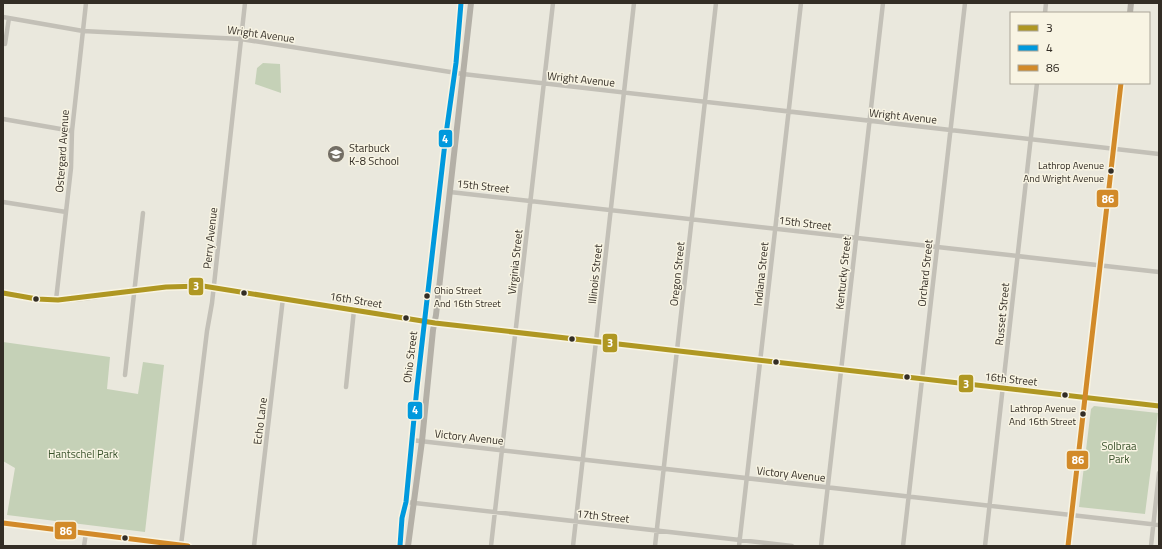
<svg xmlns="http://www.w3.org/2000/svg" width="1162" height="549" font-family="'Titillium Web',sans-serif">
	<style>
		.green { fill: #c5d1b7 }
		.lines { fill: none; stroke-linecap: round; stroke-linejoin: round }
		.street { stroke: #c3c0b7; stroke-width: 4.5 }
		.secondary { stroke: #b4b0a7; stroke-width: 6 }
		.bus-1-casing { stroke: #f8f4e3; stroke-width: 8 }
		.bus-2-casing { stroke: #f8f4e3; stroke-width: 8 }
		.bus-3-casing { stroke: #f8f4e3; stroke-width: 8 }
		.bus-1 { stroke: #af9722; stroke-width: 5 }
		.bus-2 { stroke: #09d; stroke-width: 5 }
		.bus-3 { stroke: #d28a29; stroke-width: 5 }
		.bus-dot { fill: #332d25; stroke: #f8f4e3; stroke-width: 1.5 }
		.labels { text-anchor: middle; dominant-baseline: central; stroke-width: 3; stroke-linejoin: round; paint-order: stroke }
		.bus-label { font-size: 10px; fill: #332d25; stroke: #f8f4e3; text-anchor: end }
		.street-label { font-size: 11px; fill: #332d25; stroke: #f8f4e3 }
		.poi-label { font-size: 11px; fill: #332d25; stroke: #f8f4e3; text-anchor: start }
		.park-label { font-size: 11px; fill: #38512a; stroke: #f8f4e3 }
		.line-badge { stroke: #f8f4e3; stroke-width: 1.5 }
		.badge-label { font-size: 11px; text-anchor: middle; font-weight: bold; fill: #fff }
	</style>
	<rect width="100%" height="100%" fill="#eae8dd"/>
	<!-- green -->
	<path class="green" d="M263,63L280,64L281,93L255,84L257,68Z
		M3,342L110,357L107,389L138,394L143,362L164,365L145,532L7,515L15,468L3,461Z
		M1094,406L1158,413L1145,514L1079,507L1091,409Z"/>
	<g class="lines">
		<!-- street -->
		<path class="street" d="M1045,13L1046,3
			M3,17L83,31L241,39L463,74L1159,154
			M5,44L9,18
			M3,119L72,131
			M450,192L1159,272
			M3,202L66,212
			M56,300L71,168L72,131L86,3
			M125,375L143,213
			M346,387L354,310
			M411,440L1159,525
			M406,502L792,546
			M3,523L188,546
			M181,545L207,331L212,303L245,3
			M84,546L86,533
			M254,546L283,298
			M491,546L553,3
			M573,546L634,3
			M655,546L716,3
			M739,546L801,3
			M821,546L883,3
			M903,546L965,3
			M985,546L1037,83
			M1151,546L1159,473"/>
		<!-- secondary -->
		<path class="secondary" d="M1130,13L1131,3
			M3,293C21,296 39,300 58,300C106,298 154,283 203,286L435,323L1159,406
			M400,546L402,518L406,502L417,387L446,134L456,63L461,3
			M408,546L422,441L433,330L436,315L471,3
			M1068,546L1121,83"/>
		<!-- bus-1 casing -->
		<g class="bus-1-casing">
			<path id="bus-1" d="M3,293L37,299L58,300L166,287L203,286L435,323L1159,406"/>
		</g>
		<!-- bus-2 casing -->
		<g class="bus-2-casing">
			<path id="bus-2" d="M400,546L402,518L406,502L417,387L446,134L456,63L461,3"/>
		</g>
		<!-- bus-3 casing -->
		<g class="bus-3-casing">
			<path id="bus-3" d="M3,523L188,546
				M1068,546L1121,83"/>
		</g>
		<!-- bus-1 -->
		<use href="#bus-1" class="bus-1"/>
		<!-- bus-2 -->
		<use href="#bus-2" class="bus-2"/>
		<!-- bus-3 -->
		<use href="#bus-3" class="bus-3"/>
	</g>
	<!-- icons -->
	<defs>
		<g id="school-disc" transform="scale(0.9)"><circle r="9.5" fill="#736e65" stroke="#f8f4e3"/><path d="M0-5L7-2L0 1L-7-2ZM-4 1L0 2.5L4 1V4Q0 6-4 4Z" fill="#fff"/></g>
	</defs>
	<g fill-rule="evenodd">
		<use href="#school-disc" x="336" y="154"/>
	</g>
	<!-- markers -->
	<g class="bus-dot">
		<circle cx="1111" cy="171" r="3.5"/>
		<circle cx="244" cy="293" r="3.5"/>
		<circle cx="427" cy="296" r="3.5"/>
		<circle cx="36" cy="299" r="3.5"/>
		<circle cx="406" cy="318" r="3.5"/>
		<circle cx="572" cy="339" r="3.5"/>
		<circle cx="776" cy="362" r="3.5"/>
		<circle cx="907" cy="377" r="3.5"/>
		<circle cx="1065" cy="395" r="3.5"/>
		<circle cx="1083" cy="414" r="3.5"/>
		<circle cx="125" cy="538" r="3.5"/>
	</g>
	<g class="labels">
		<!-- bus labels -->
		<g class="bus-label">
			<text x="1104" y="165">Lathrop Avenue<tspan x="1104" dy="13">And Wright Avenue</tspan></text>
			<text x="434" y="290" text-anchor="start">Ohio Street<tspan x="434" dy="13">And 16th Street</tspan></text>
			<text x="1076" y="408">Lathrop Avenue<tspan x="1076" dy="13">And 16th Street</tspan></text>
		</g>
		<!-- street labels -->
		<g class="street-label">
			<text transform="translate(261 34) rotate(8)">Wright Avenue</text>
			<text transform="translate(581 79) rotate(6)">Wright Avenue</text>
			<text transform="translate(903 116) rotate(6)">Wright Avenue</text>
			<text transform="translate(62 151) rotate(-86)">Ostergard Avenue</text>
			<text transform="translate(483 186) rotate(6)">15th Street</text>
			<text transform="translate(805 223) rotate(7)">15th Street</text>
			<text transform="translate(210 238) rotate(-84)">Perry Avenue</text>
			<text transform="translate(515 262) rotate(-84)">Virginia Street</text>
			<text transform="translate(843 273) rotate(-84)">Kentucky Street</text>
			<text transform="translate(925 273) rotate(-84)">Orchard Street</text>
			<text transform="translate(595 274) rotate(-84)">Illinois Street</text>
			<text transform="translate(677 274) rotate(-84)">Oregon Street</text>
			<text transform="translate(761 274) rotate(-84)">Indiana Street</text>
			<text transform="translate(356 300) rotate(9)">16th Street</text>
			<text transform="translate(1002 314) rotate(-84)">Russet Street</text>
			<text transform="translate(410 357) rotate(-83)">Ohio Street</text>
			<text transform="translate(1011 379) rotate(6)">16th Street</text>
			<text transform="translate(260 421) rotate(-83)">Echo Lane</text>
			<text transform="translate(469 437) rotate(6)">Victory Avenue</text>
			<text transform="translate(791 474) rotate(6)">Victory Avenue</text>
			<text transform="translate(603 516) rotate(6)">17th Street</text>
		</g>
		<!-- poi labels -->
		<g class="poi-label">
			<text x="349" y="148">Starbuck<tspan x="349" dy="13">K-8 School</tspan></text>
		</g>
		<!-- park labels -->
		<g class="park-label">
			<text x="1119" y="446">Solbraa<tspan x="1119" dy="13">Park</tspan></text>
			<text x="83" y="454">Hantschel Park</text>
		</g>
	</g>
	<g class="line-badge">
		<rect x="438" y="129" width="15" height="19" rx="4" fill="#09d"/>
		<rect x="1096" y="189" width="23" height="19" rx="4" fill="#d28a29"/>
		<rect x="188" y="277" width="16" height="19" rx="4" fill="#af9722"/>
		<rect x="602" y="333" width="16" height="20" rx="4" fill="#af9722"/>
		<rect x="958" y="374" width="16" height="19" rx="4" fill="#af9722"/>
		<rect x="407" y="401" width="16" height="19" rx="4" fill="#09d"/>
		<rect x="1066" y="450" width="23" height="20" rx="4" fill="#d28a29"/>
		<rect x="54" y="521" width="23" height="19" rx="4" fill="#d28a29"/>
	</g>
	<g class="badge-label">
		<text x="445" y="143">4</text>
		<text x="1108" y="203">86</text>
		<text x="196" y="290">3</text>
		<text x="610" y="347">3</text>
		<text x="966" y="388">3</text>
		<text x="415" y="414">4</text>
		<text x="1078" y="464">86</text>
		<text x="66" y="535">86</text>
	</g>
	<!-- border -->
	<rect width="1162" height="549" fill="none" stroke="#332d25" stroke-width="8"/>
	<!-- legend -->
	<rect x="1010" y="12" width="140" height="72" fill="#f8f4e3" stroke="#a9a497"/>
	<rect x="1018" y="25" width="20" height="6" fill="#af9722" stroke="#a9a497"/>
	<text x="1046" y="32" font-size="12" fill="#332d25">3</text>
	<rect x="1018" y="45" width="20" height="6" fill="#0099dd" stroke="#a9a497"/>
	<text x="1046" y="52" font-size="12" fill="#332d25">4</text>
	<rect x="1018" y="65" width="20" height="6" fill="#d28a29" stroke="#a9a497"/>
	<text x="1046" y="72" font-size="12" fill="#332d25">86</text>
</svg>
